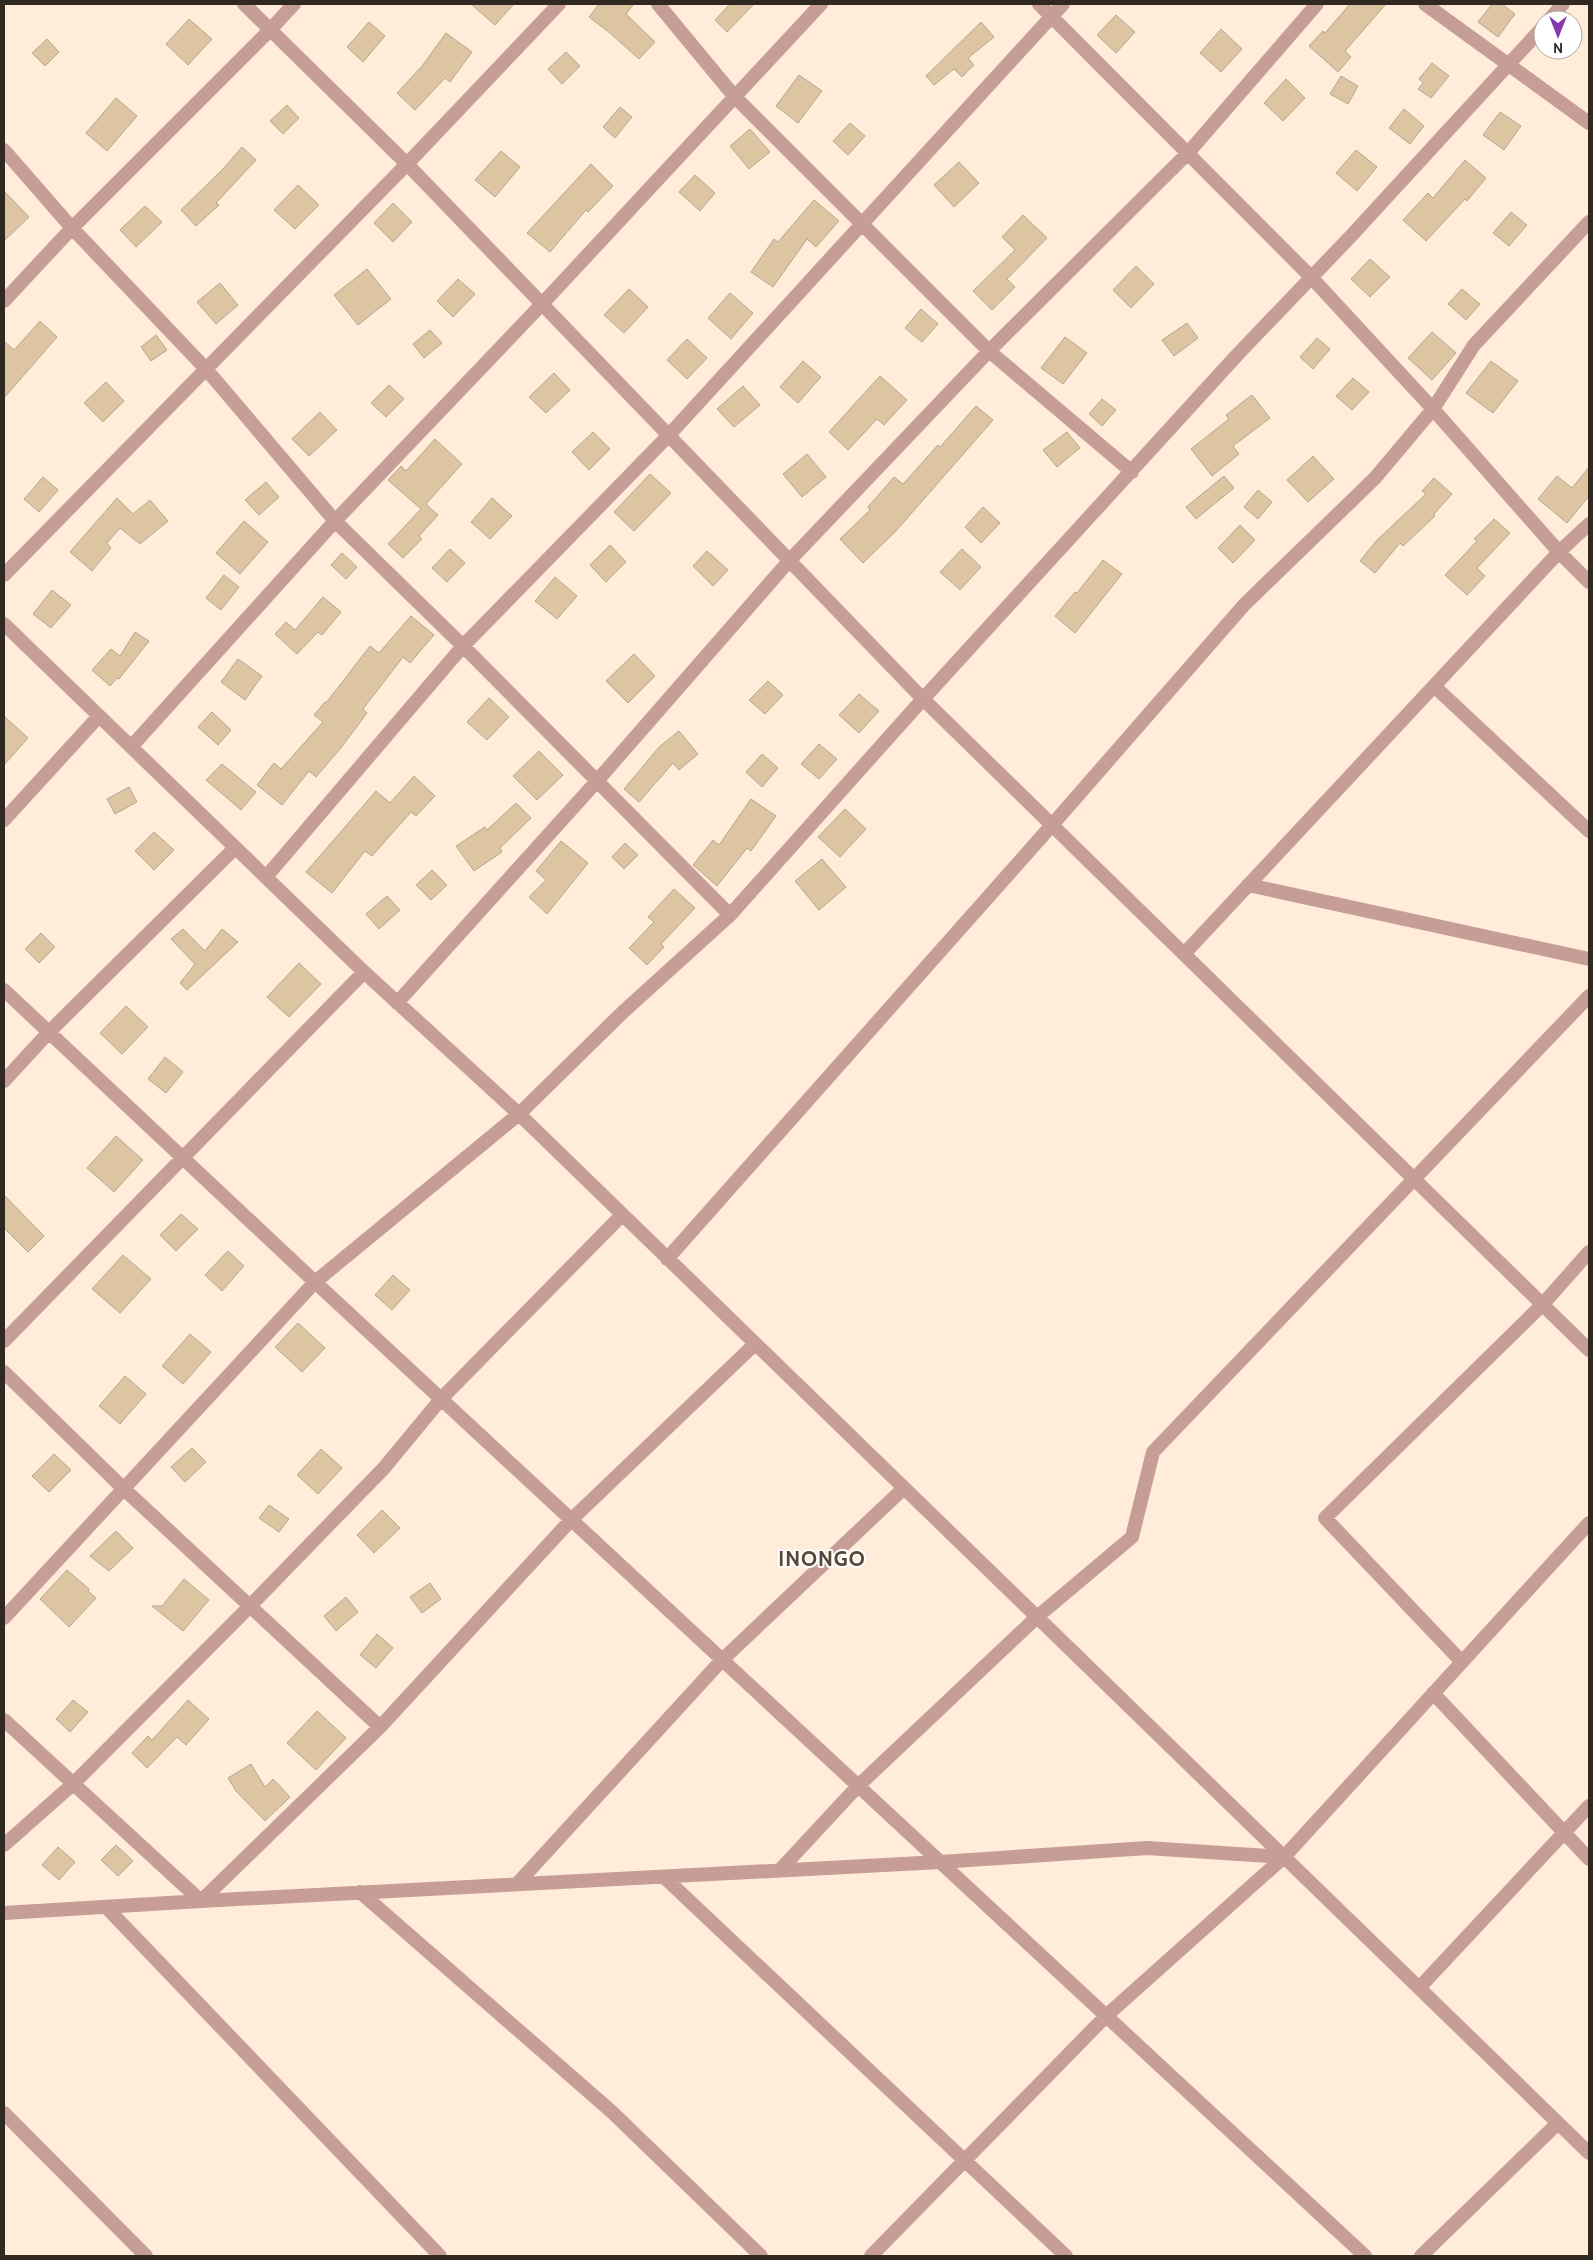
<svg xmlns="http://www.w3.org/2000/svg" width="1593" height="2260" font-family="Cabin,sans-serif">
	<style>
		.building { fill: #ddc5a1; stroke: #b5a793 }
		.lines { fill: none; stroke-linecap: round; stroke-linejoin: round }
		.minor { stroke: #c79d97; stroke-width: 14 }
		.tertiary { stroke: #c79d97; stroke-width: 14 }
		.labels { text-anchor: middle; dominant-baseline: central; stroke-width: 4; stroke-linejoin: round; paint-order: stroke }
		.district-label { font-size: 21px; font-weight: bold; letter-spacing: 1px; fill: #574838; stroke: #fff }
	</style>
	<rect width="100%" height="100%" fill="#ffedd9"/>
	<!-- building -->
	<path class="building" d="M471,4H514L495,25Z
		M599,4H634L626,14L655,42L639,59L610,33L589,17Z
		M730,4H754L727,32L715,20Z
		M1350,4H1386L1345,51L1351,57L1338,72L1309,46L1323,31L1325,33Z
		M1492,4H1502L1515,14L1498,37L1478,22Z
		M1116,15L1135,32L1116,53L1097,35Z
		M189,19L212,39L188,65L166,44Z
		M369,22L385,36L363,62L347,47Z
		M981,22L994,37L968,58L974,65L962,77L954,69L934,85L926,76Z
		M1221,29L1242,49L1221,72L1200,53Z
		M446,33L472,52L450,82L445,78L415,110L397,93L422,66Z
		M47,39L59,52L45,66L32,53Z
		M566,52L580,66L562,84L548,69Z
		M1432,63L1449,76L1431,98L1418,89L1423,83L1419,79Z
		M799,75L822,91L798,123L776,106Z
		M1341,76L1358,86L1348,104L1330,94Z
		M1286,79L1305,98L1283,121L1264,103Z
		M116,98L137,116L107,151L86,133Z
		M287,105L299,118L283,134L270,121Z
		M620,107L632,117L615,138L603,127Z
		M1404,109L1424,126L1410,144L1389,128Z
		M1500,112L1521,126L1504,150L1483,135Z
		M850,123L865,136L848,155L833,141Z
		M750,129L770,152L749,169L730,146Z
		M242,147L256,160L216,203L219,205L196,226L181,210L222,170Z
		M1356,150L1377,167L1357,191L1336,173Z
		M501,151L520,167L495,197L475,180Z
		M1465,160L1486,178L1467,201L1465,199L1426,241L1403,220L1428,193L1433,198Z
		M959,162L979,183L954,207L934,185Z
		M591,164L613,186L588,212L586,210L550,252L527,233Z
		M695,175L715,193L700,211L679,192Z
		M298,185L319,205L295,229L274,210Z
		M4,191L29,217L4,241Z
		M814,200L839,221L816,247L807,239L773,287L751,272L774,239L778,242Z
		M393,203L412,222L393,242L374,223Z
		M145,206L162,222L136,247L120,230Z
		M1511,212L1527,225L1509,246L1493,233Z
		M1023,215L1047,238L1007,279L1015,287L992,310L973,291L1015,250L1002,237Z
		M1370,259L1390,277L1370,297L1351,279Z
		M1136,266L1154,284L1131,308L1113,290Z
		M367,269L391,299L358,325L334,295Z
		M458,279L475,294L453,317L437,301Z
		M220,283L238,305L216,324L197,302Z
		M629,289L648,307L624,333L604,315Z
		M1462,289L1480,304L1466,320L1448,304Z
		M730,293L753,313L731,339L708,318Z
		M921,309L938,324L922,342L905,328Z
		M40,321L57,337L4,398V341L14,350Z
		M1187,323L1198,338L1174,356L1162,340Z
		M430,330L442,343L424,358L413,344Z
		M1432,332L1456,353L1432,380L1408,358Z
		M156,335L167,350L151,361L141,347Z
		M1065,337L1087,353L1063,384L1041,368Z
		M1317,338L1330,349L1313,369L1300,357Z
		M687,339L707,358L687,379L667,360Z
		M803,361L821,377L798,403L780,387Z
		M1491,361L1518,381L1493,413L1466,393Z
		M554,373L570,390L546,413L529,397Z
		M880,376L907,400L884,425L877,419L848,450L829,432Z
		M1353,378L1369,392L1352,410L1336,396Z
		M106,382L124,401L103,422L84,403Z
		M389,385L404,399L386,417L371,403Z
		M743,386L760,405L734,427L717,409Z
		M1252,395L1270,418L1233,446L1239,454L1212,476L1191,449L1229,419L1226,415Z
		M1102,399L1116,410L1102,426L1089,414Z
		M976,406L993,420L896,531L863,563L840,539L870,510L868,507L894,477L903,484L938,445L940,447Z
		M320,412L337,430L309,456L292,439Z
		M593,432L610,449L589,470L572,452Z
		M1067,432L1080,448L1057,467L1043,450Z
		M435,439L462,464L426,504L438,515L419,536L422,539L403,558L388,544L421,509L388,480L401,466L406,471Z
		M807,454L826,477L802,497L783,474Z
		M1313,456L1334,479L1308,502L1287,480Z
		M1589,467V496L1567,523L1538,499L1557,476L1572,488Z
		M650,474L671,493L634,531L614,512Z
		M1224,476L1234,488L1196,519L1186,507Z
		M43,477L58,490L39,512L24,499Z
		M1434,478L1452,494L1434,514L1435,516L1403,546L1400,543L1375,573L1360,561L1376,541L1426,494L1422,491Z
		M266,482L279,497L259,515L245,500Z
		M1258,490L1272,502L1258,519L1244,507Z
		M117,498L133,514L150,500L168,521L140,544L120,528L107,543L111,548L92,571L70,552Z
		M492,498L512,516L490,539L471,522Z
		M983,507L1000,523L981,543L965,527Z
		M1494,519L1510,533L1477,568L1485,576L1467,595L1445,575L1477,541L1474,539Z
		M244,521L268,542L240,574L216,553Z
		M1240,525L1255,540L1233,563L1218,548Z
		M610,545L626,562L606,582L590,565Z
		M450,549L465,563L447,582L432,568Z
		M962,549L981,567L960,590L940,572Z
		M707,551L728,570L713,586L693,566Z
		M342,553L357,567L346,579L331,565Z
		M1103,560L1122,574L1075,633L1055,616L1075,592L1077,593Z
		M224,575L239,587L221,610L206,598Z
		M555,577L577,596L557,619L535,601Z
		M52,590L71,605L51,628L33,614Z
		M323,597L341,612L322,635L318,632L297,654L275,634L286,622L295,630Z
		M411,616L434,635L410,663L403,657L363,709L367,713L340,749L316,777L309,771L282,805L257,785L274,763L281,769L323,722L314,715L325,702L326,703L370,646L379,653Z
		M135,632L149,641L119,679L117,678L110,686L92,670L111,649L120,656Z
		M634,654L655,676L628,703L606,681Z
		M238,659L262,676L245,700L221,682Z
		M768,681L783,695L765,714L749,700Z
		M859,694L879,711L859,733L839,715Z
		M489,698L509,717L487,740L467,722Z
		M212,712L231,730L218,745L198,727Z
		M4,716L28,738L4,765Z
		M679,731L698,754L679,770L673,763L639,802L624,789L659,747Z
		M819,744L837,759L819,779L801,764Z
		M539,751L563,775L537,800L513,776Z
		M762,754L778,768L762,787L746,772Z
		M222,764L256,792L241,810L206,780Z
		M414,776L435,796L416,816L411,812L372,856L365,851L332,893L306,872L376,791L390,803Z
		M129,787L137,802L115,814L107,799Z
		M751,799L776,816L751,851L747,848L717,886L693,865L713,840L719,845Z
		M516,803L531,818L500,848L502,852L474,871L456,846L485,827L487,830Z
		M845,809L866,829L840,857L818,837Z
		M154,832L174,850L154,870L135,851Z
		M561,841L588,863L547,914L529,897L546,880L536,871Z
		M625,843L638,855L624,869L612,857Z
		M822,859L846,887L819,910L795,881Z
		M432,870L447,885L431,900L416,885Z
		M674,889L695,908L661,944L664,947L647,965L629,948L654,922L648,917Z
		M387,896L400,910L379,929L366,914Z
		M183,929L205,951L222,929L238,942L187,990L180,983L195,964L171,939Z
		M41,933L55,947L39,963L25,949Z
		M299,963L321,984L289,1017L267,997Z
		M126,1006L148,1027L122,1054L100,1033Z
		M165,1057L183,1072L166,1093L148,1079Z
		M116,1136L143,1160L114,1192L87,1168Z
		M4,1195L44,1236L28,1252L4,1228Z
		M181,1214L198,1229L176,1251L160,1235Z
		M228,1251L244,1266L222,1291L205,1275Z
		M123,1255L151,1279L120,1313L92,1289Z
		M393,1275L410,1290L392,1310L375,1295Z
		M298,1323L325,1348L302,1372L275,1347Z
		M190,1334L211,1352L183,1384L162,1366Z
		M125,1376L146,1394L120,1424L99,1406Z
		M192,1448L206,1462L185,1482L171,1467Z
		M321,1449L342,1468L318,1494L297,1475Z
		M54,1454L71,1470L49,1492L32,1476Z
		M269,1505L289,1519L279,1532L259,1518Z
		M382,1510L400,1528L374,1553L357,1535Z
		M116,1531L133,1548L109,1571L90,1556Z
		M67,1570L89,1589L88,1591L96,1598L69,1627L40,1599Z
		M184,1579L209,1600L183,1631L152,1606H162Z
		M430,1583L441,1599L422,1613L410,1597Z
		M346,1597L358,1612L336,1631L324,1616Z
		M377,1634L393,1648L376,1668L360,1655Z
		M73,1700L88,1712L70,1732L56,1719Z
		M188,1700L209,1719L186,1745L177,1737L147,1768L132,1753L148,1736L152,1740Z
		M317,1711L346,1738L316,1770L287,1743Z
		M251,1764L265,1787L273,1779L290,1797L265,1821L236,1791L228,1778Z
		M116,1845L133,1861L118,1876L101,1860Z
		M58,1847L75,1862L59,1880L42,1865Z"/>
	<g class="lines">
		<!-- minor -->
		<path class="minor" d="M658,4L734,96L989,351L1132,472
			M1039,4L1311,277L1433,409L1559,552L1589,582
			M1425,4L1589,123
			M1549,20L1563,4
			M4,150L72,228L206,369L335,521L463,646L730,915
			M4,301L72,228L269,31L294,4
			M4,575L407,164L559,4
			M4,624L364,972L519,1114L1589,2153
			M1434,686L1589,831
			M131,747L335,521L542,304L821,4
			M4,820L99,716
			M266,877L463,646L669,435L1063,4
			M1248,885L1589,959
			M1184,954L1559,552L1589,524
			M4,990L315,1282L1365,2256
			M397,1003L597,781L789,561L989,351L1188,153L1317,4
			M4,1081L49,1032L235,848
			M667,1259L1052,825L1244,605L1375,478L1433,409L1474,345L1589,222
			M4,1341L364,972
			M4,1372L124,1489L380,1727
			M4,1618L315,1282L519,1114L623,1012L730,915L923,699L1238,354L1351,236L1543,27
			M1462,1662L1325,1518L1543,1304L1589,1252
			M1433,1693L1589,1859
			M4,1720L201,1901L380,1727L571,1520L755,1344
			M4,1845L73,1784L250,1606L384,1468L441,1399L622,1215
			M779,1871L858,1786L1037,1617L1132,1537L1153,1452L1589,996
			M664,1877L1066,2256
			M517,1884L722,1660L904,1488
			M360,1892L612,2112L761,2256
			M106,1907L440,2256
			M4,1913L201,1901L940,1862L1147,1848L1284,1857
			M1419,1988L1589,1806
			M4,2113L146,2256
			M871,2256L1106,2016L1284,1857L1589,1523
			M1421,2256L1558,2123"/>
		<!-- tertiary -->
		<path class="tertiary" d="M244,4L407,164L923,699L1589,1350"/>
	</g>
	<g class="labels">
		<!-- district labels -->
		<g class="district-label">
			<text x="822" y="1558">INONGO</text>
		</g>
	</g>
	<!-- border -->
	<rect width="1593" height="2260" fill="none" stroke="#302922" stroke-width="10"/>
	<!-- north arrow -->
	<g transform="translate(1558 35) rotate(180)"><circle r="24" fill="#ffffff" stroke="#aca9a7"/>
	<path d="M0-4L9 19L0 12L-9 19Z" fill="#833bad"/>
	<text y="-8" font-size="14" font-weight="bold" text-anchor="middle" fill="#302922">N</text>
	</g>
</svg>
